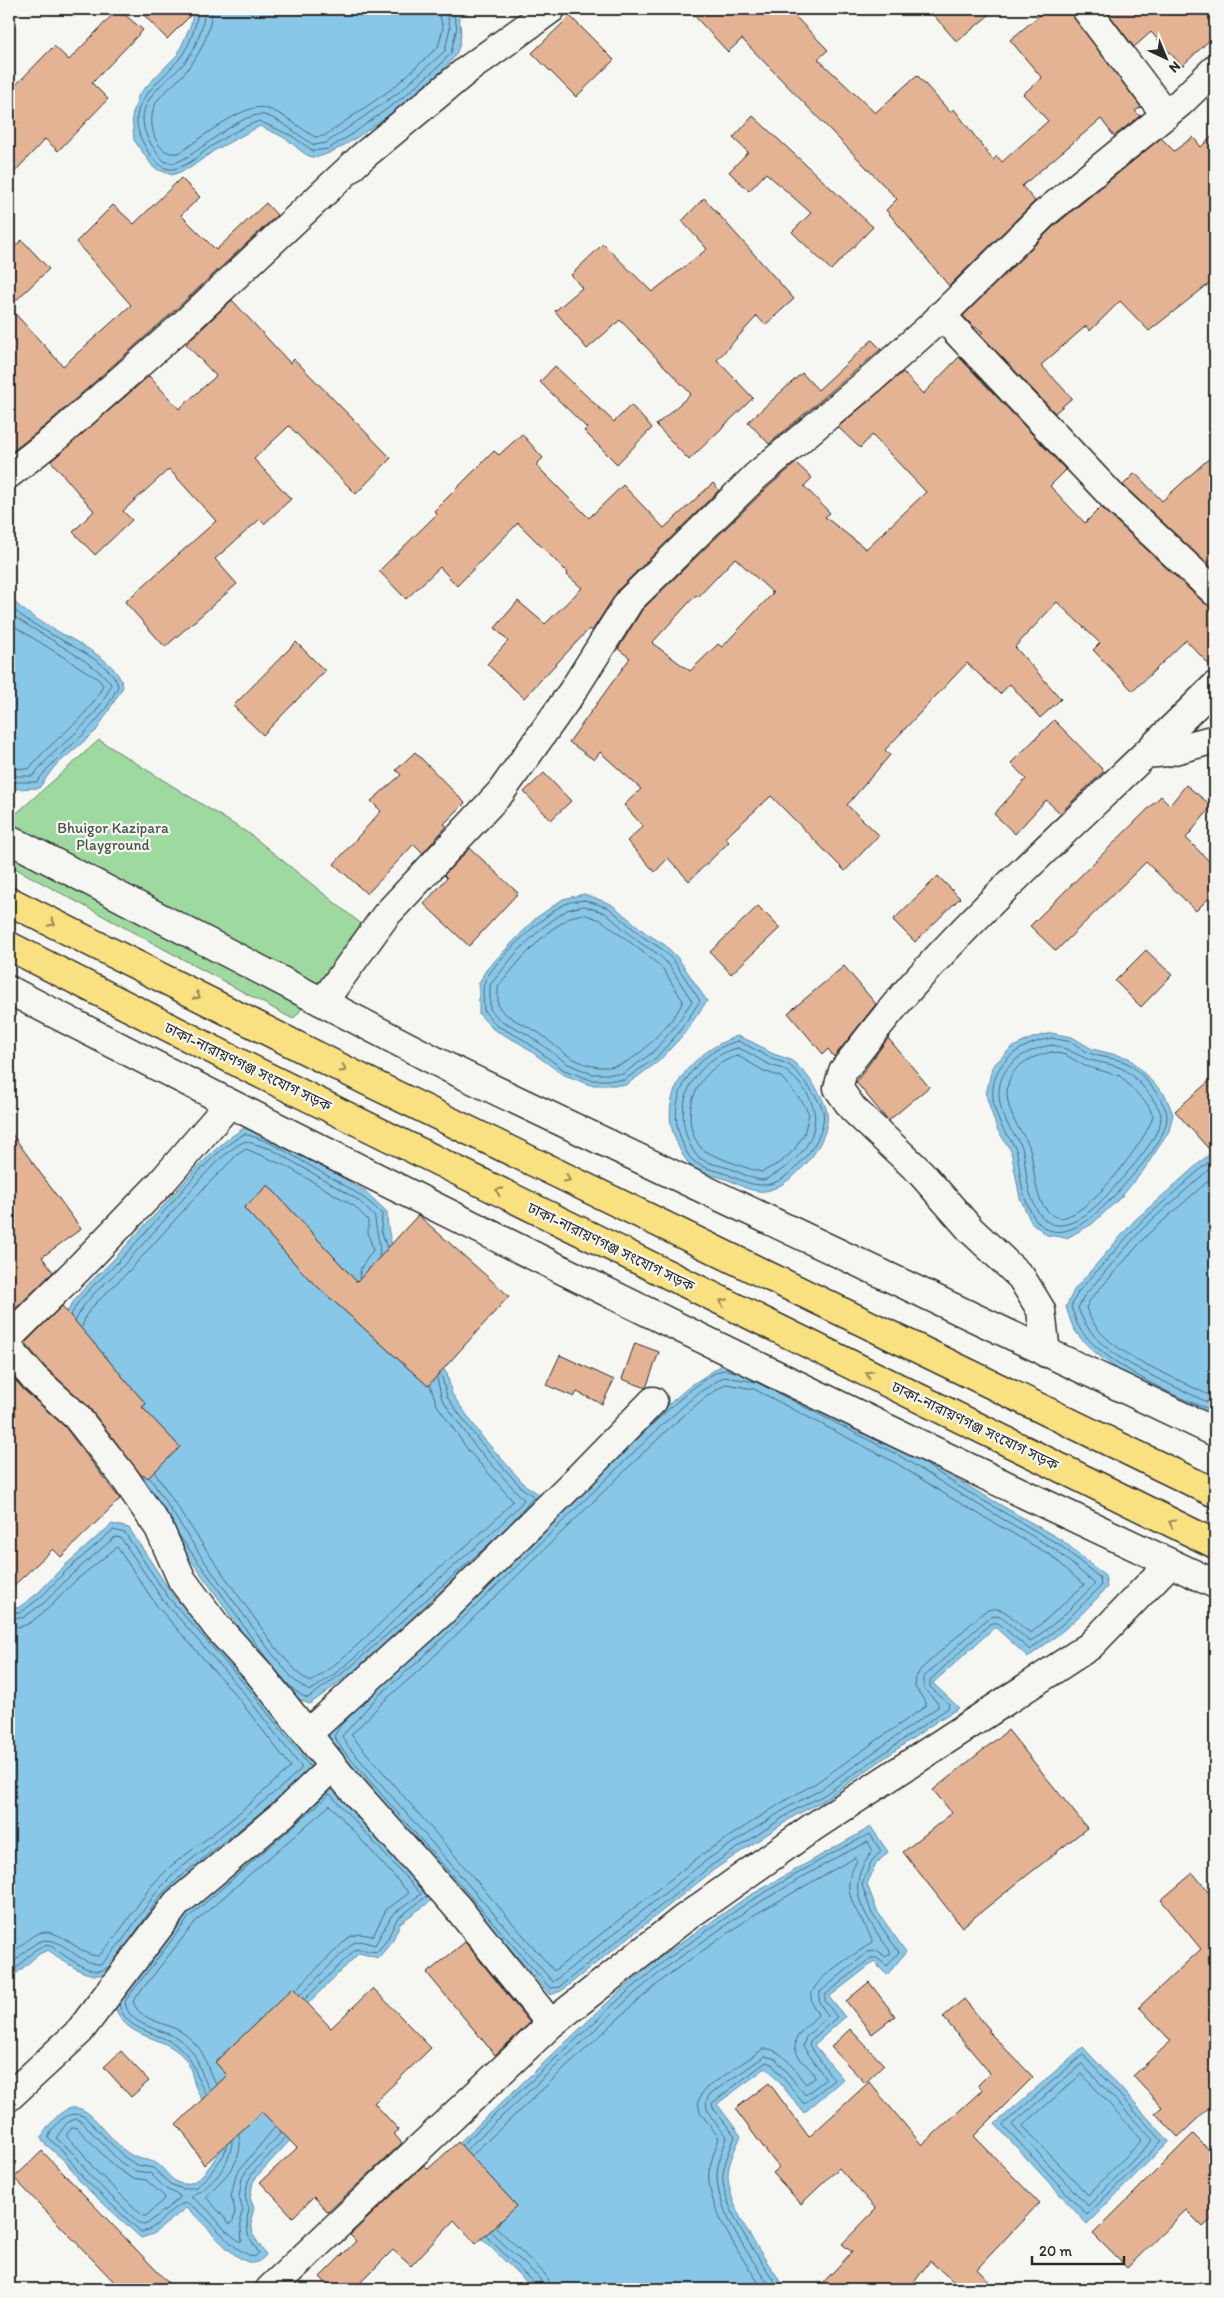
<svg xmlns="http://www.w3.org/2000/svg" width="1224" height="2298" font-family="Itim,'Noto Sans Bengali',sans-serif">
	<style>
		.green { fill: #9ed9a0; stroke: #648266 }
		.water { fill: #88c7e8; stroke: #63899c }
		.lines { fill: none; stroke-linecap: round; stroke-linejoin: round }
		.shore { stroke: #506977; stroke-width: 1 }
		.building { fill: #e3b394; stroke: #2b2b2b; fill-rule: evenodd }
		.street-casing { stroke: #2b2b2b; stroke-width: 31 }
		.secondary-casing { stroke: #2b2b2b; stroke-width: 31 }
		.primary-casing { stroke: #2b2b2b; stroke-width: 31 }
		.street { stroke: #f6f6f2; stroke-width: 28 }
		.secondary { stroke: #f6f6f2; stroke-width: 28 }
		.primary { stroke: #f9e181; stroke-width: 28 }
		.oneway { stroke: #928656 }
		.labels { text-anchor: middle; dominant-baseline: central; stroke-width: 4.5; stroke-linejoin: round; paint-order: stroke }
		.park-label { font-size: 15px; fill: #485648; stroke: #f6f6f2 }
		.street-label { font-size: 15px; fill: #2b2b2b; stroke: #f6f6f2 }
	</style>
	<rect width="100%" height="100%" fill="#f6f6f2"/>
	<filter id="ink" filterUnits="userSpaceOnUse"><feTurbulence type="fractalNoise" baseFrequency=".02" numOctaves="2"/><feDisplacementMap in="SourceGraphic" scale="10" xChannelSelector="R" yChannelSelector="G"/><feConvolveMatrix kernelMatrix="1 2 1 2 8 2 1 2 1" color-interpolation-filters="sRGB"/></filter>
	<g filter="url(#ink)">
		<!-- green -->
		<path class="green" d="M99,740L251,835L370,931L293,1019L9,865V820Z"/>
		<!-- water -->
		<path class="water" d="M194,9H457C461,23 464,43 454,57C440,78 335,162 312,157C304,155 297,147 290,142C282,135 269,131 260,126L215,150L190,168L172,175L154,168L134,140L132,116L139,94L178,54L191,24Z
			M9,595C32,629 117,649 123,687L96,731L54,767L39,788L13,789L9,786Z
			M584,894L611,904L646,933L665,945L678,958L707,1001L683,1035L659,1061L626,1085H590L562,1074L521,1044L493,1029L479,1014V983L486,970L536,918L563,899Z
			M1051,1033L1072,1037L1092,1049L1129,1058L1165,1095L1173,1114L1169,1131L1143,1171L1121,1197L1092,1224L1067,1238L1047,1235L1031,1222L1020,1198L1011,1151L997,1129L986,1095L992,1067L1011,1048L1032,1038Z
			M737,1036C750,1040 760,1046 771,1053C777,1056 786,1057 792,1061C805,1071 818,1088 824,1103C832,1120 824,1137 815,1152C805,1168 778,1194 758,1191C746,1190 737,1183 726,1179C715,1175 700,1174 691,1166C683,1158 678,1146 674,1136C658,1088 696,1051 737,1036Z
			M244,1128L275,1139L345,1179L365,1191L387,1212C386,1253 423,1323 439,1362L447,1374L452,1394L483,1438L525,1485L543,1497L352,1673L310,1704C279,1697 236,1622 217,1596C180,1545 136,1488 108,1432C91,1397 77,1359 62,1323C74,1293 93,1281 114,1259C127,1245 138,1232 151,1219C181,1188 206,1151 244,1128Z
			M1215,1149V1417C1175,1404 1100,1367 1076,1332C1071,1325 1069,1315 1066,1307L1074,1290L1135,1220Z
			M722,1365L745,1368L935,1464L961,1482L1063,1541L1105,1576L1107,1587C1084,1614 1057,1637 1028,1657L995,1627L933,1683L959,1708L940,1719L826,1799L796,1815L715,1869L561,1991L550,1995L450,1878L338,1752L328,1737L336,1723L653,1418L690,1386Z
			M112,1524L129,1528L172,1594L253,1686L318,1769L108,1974C85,1980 66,1962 48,1950L39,1954L9,1980V1606L18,1608L38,1593L62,1568Z
			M333,1781L434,1890L431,1901L400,1923L392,1942L378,1958L359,1953L289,2022L294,2136L258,2175L253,2182L250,2198L254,2208L251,2219L253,2235L266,2255C262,2259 258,2263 252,2263C229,2259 205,2221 186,2208L153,2234L141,2238L81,2183L67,2163L44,2143L41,2137C81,2075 93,2127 128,2153C139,2161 145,2158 156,2163C166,2169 172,2185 186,2184C198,2183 208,2169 214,2160C232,2136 206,2111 196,2088C192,2079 192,2068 186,2060C164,2031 123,2044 113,2000L161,1933Z
			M871,1827L888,1852L876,1864L867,1884L877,1911L906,1952L887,1975L874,1962L829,1997L845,2017L814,2045L843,2079L804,2113L767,2067L717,2104L741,2136C736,2147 728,2163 728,2176C729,2212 766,2260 786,2289H534L478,2235L429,2171L621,1990L661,1957L744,1899Z
			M1083,2047L1169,2141L1087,2224L995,2124Z"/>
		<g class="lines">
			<!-- shore -->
			<path class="shore" d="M198,9C197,24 190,46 180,58C153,91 118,106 149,153C155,161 162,170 173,169C188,167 200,154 212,146C227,136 242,127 259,121L292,136L313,151L328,149L351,135L402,98L438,67L451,53L457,27L452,9
				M205,9C204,25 196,49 185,62C171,79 144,93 143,118C143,131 148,140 155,150C159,156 163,163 172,163C190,162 232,118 258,115C273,112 301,138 314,145L326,143L398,93L445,51L450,27L446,9
				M212,9C211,36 196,62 177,81C171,87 160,95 156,103C145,121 156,161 181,152C198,140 245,102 265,108C284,113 299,128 315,137L324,136L393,88L438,47L443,28L438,9
				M9,604C28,631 113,656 118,686C99,731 63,746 37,782H9
				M9,613C27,627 107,669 111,685C93,728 59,741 33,776H9
				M9,623L97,678L103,685C86,723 53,737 29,769L9,768
				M584,900L609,908L643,937L662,949L674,961L700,1001L679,1032L656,1058L624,1080H591L564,1070L524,1040L496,1025L484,1011C484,1003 482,992 484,984C488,966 548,911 565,904C571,901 578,901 584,900Z
				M584,906L605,913L639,942L658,954L669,965L692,1001L674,1028L652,1053L623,1074H592L568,1064L527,1034L500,1020L490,1009V985L517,952L543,927L567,910Z
				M583,914L601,920L653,960L663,969L683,1001C678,1014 665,1027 656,1037C631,1065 608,1077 572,1058C561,1052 550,1041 539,1033C525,1024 507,1019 498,1006V987L522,958L548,932L571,917Z
				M1052,1038C1058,1040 1065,1040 1071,1042C1078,1045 1083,1051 1090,1053C1101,1058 1117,1058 1127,1063C1139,1069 1168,1103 1167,1117C1166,1137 1146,1160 1133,1175C1105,1207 1050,1271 1025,1198C1020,1184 1020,1168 1017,1153C1015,1143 1006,1136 1002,1127C978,1080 1003,1047 1052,1038Z
				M738,1041C750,1046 760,1053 772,1059C777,1061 784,1062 789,1065C796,1070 802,1078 807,1085C813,1093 821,1102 823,1111C827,1133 807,1157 793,1170C771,1191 755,1187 731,1176C719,1170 705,1170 695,1162C687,1157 683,1145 680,1136C665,1095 697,1051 738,1041Z
				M1052,1045C1068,1048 1076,1055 1090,1060C1101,1063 1113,1064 1123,1069C1133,1073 1159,1103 1161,1115C1163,1134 1129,1171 1117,1184C1093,1212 1050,1254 1031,1196C1026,1182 1026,1166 1023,1151C1021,1141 1012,1134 1008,1125C985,1082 1008,1053 1052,1045Z
				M738,1048C749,1052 758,1059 768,1064C774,1067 781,1067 786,1071C837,1111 814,1156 764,1180C752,1180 742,1173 731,1169C721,1165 707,1164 698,1157C693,1152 689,1143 687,1137C673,1098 699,1057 738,1048Z
				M1052,1052L1066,1055L1085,1066L1120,1076L1148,1105L1153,1116C1148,1139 1079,1231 1054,1216C1032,1204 1036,1167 1029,1146C1026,1137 1018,1129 1014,1120C997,1082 1012,1060 1052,1052Z
				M738,1056L764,1071L781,1077L804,1104L809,1114L804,1134L794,1150L781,1162L762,1172C753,1171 707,1154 702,1149C674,1116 699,1065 738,1056Z
				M1214,1157L1139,1224L1078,1292L1071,1307C1074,1314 1076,1323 1080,1329C1101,1361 1178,1400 1215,1411
				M1215,1164L1143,1228L1084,1296L1078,1308C1092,1349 1136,1368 1173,1386C1187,1392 1201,1400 1215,1405
				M1215,1175L1148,1234L1090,1300L1086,1308C1099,1345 1143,1363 1176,1379C1189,1385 1202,1393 1215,1397
				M71,1315C80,1293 104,1278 119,1261C133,1246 147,1231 160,1216C185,1188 211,1153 244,1134C271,1140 291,1155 314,1168C339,1183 362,1193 382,1214L381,1230L387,1248
				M76,1320C84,1298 107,1283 123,1266C138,1249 154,1232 169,1215C192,1190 215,1157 245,1141L271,1149L340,1189L358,1200L375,1217C375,1229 382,1246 379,1256
				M82,1327L86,1315L95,1304L129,1271L202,1190L238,1154L246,1149L286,1166L354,1206L368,1220V1232L373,1250L361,1268L359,1278
				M441,1374L447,1397L479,1441L522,1488L534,1497L512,1522
				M724,1377L756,1382L900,1456L955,1491L1056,1550L1095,1584L1061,1618L1030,1642L1001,1617L995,1616L988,1618L924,1677V1689L938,1703V1707L820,1790L790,1806L708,1859L553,1982L347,1745L342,1736L378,1696L420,1660L661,1426L697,1394Z
				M726,1384L754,1389L896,1463L951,1498L1052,1556L1084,1585L1031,1633C1015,1625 1005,1600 984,1612L921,1669L916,1677L915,1687L926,1703V1706L816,1783L786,1800L704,1853L554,1971L351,1735L383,1702L425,1665L666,1431L702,1400Z
				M617,1459C636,1441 701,1373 724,1370C727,1370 732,1371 735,1372
				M155,1473L211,1557L275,1647L299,1674L310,1682C349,1658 385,1617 419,1586C450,1558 485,1533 513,1501L468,1450L437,1405L430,1385
				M150,1478L205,1562L270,1651L294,1680L309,1691C350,1668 388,1625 424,1592C457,1562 494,1534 524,1500L474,1445L442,1399L437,1378
				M178,1534C192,1554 207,1573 221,1593C237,1614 284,1693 308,1698L348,1669L496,1538
				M9,1611L20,1613L41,1597L66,1571L113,1530L125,1533L168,1597L249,1689L310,1767
				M9,1617L23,1618L45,1602L70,1576L115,1537L121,1538L163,1600L244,1693L302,1768L280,1788L176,1872L157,1891L122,1941L102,1964C75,1967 58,1925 32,1946C23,1952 16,1960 9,1967
				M9,1625L20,1627L30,1623L51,1606L75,1581L117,1547L157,1606L238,1698L291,1767L231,1820L171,1866L152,1885L116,1936L99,1956C89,1956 83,1951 74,1945C42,1922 35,1932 9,1957
				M355,1711L340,1726L334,1736L342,1749L550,1988L559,1987L712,1865L793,1811L824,1795L948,1708L949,1704L930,1687V1680L991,1623H998L1030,1650L1065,1622L1101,1586L1100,1578L1060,1545L958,1486L921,1461
				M133,1936L160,1896L180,1877L275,1801
				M9,1975C21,1967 34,1942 51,1946C62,1953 91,1978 105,1969C111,1966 117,1957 122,1951
				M305,1999L356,1949L377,1952L387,1940L397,1919L427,1896
				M119,2004C125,2031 154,2031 173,2043C196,2057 193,2074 206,2094
				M1083,2055L1162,2141L1087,2215L1003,2125Z
				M1082,2064L1153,2140L1088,2206L1012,2125Z
				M1082,2074L1142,2140L1088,2195L1023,2126Z
				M216,2084C202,2062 210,2053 183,2033C168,2022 139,2022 133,2001L196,1921L330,1805L409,1893L386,1910L373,1936L359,1934L349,1937L296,1989
				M210,2090C197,2069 201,2053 177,2038C160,2028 127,2026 125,2001L190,1916L330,1794L421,1894L392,1915L375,1945L360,1941L353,1943L301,1994
				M76,2119L82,2122L120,2162L135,2171L150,2173L166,2189L179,2195L180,2198L147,2224L143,2225L138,2222L89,2175L75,2155L56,2138L67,2123Z
				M73,2127L77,2128L115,2167L132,2178L146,2180L164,2196V2199L146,2216H143L95,2170L81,2151L67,2137V2134Z
				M239,2135C245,2164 222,2178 206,2197L230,2224L233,2222L235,2210L231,2197L236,2174L275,2127
				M232,2141C231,2162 218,2178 201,2191C197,2193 194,2193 191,2197L207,2209L225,2230L240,2242L242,2240L240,2219L243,2210L239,2197L242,2178L249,2167L281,2133
				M462,2145L625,1994L664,1961L747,1903L836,1851L870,1834L881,1851L871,1862L862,1885L872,1914L899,1952L887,1966L877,1958H871L825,1995V2001L837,2017L811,2040L809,2045L834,2080L804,2104L772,2064L766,2062L712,2103L713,2108L735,2136C731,2148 725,2161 723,2173C719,2205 762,2263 780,2289
				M226,2147L224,2155L209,2175L196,2187L183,2189L170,2184L153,2168L137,2165L124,2157L85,2117C68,2108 55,2123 48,2138L63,2151L84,2179L141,2232C160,2230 168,2205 187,2203C213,2217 225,2247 254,2257L259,2253L248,2235L247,2219L249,2209L245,2197L248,2181L254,2171L285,2138
				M467,2149L629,1998L668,1966L750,1908L839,1856L868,1842L873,1851C846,1883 859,1905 879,1936C883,1942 888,1947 891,1953L886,1957L877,1951L868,1952L820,1992L819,2002L828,2016L806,2037L803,2046L826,2079L805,2095L776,2059L765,2056L710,2094C698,2109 719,2125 727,2137C724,2149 717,2162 717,2175C716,2211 752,2259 772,2289
				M472,2155L634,2004L672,1972L754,1915L856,1857L857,1860C854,1867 849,1875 849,1882C847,1904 866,1923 873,1942C859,1952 811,1978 811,1998C811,2005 816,2009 818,2015C803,2031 784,2040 803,2062C808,2067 814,2072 815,2078L806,2084C794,2071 783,2047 763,2049L706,2088L701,2095L698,2102L700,2112L719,2138C715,2149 711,2161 709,2172C705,2206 744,2261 763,2289
				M496,2227L545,2274L551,2289
				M491,2232L540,2279L543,2289
				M486,2236L535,2284L537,2289"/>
		</g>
		<!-- building -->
		<path class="building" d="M118,9L143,30L92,83L108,99L58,151L45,139L9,178V92L54,46L69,60Z
			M138,9H197L167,39Z
			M688,9H788L828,50L818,59L875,113L917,75L950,112L954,109L993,160L997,156L1002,162L1048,121L1023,94L1042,78L1010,40L1047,9H1071L1074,18L1141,107L1135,111L1140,116L1114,136L1101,119L1022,186L1035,201L949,286L886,210L897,199L742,39L728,52Z
			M928,9H996L957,42Z
			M1105,9H1215V35L1182,66L1151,32L1134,47Z
			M570,16L614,60L576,97L532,53Z
			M753,116L873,227L831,270L792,232L811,213L766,173L749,191L729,172L748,152L733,138Z
			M1215,133V279L1149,331L1120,301L1090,331L1086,326L1041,365L1072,398L1055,413L980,334L983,332L973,326L963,316L1054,226L1161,138L1174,151L1193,137L1201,147Z
			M181,178L200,197L181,215L216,250L266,203L277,215L173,312L45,426L9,454V252L22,240L49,269L9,307L63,366L131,305L76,242L113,205L134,224Z
			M704,198L794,299L765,325L757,316L717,360L753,398L689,460L656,425L691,394L620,320L587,349L555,311L582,288L571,275L603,244L652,292L707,249L682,221Z
			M232,300L290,363L294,359L391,458L356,494L289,426L254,459L291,499L264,524L260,519L215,559L237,584L165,647L125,602L216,521L169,469L123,511L132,520L95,555L73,532L94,511L51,461L149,376L179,409L216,376L186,344Z
			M872,340L881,349L769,444L748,422L802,373L818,390Z
			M959,357L1066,470L1050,486L1085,523L1101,507L1204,603L1215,607V671L1186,640L1133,691L1093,650L1100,643L1057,602L1015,647L1061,699L1040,718L1010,684L1000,694L967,663L885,750L890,755L847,805L879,835L845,871L771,796L725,838L729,842L689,881L668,858L655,872L627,841L643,826L624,805L641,789L600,752L594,760L569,742L630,658L618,649L642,610L767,488L796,463L812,478L804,486L830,513L825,517L866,549L926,492L872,435L860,448L838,427L903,372L923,394ZM735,558L773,593L722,647L718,644L690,671L652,643L696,595L698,597Z
			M555,366L614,422L631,405L652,428L617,464L584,431L587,428L540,382Z
			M522,434L543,458L536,465L589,518L623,485L664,528L713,483L719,490L619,589L592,631L589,629L524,698L487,664L508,641L495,628L518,601L545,624L582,588L567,575L568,573L518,523L457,586L440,567L406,599L379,571L437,514L434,511L494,451L499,455Z
			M1215,453V571L1123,485L1135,473L1162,501Z
			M296,642L325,671L263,735L233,706Z
			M1054,720L1104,771L1060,813L1046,800L1015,834L994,814L1026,779L1011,763Z
			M415,752L465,803L444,824L447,826L423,853L414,844L367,894L334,864L381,811L371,801L401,775L396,770Z
			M544,773L571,801L551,820L524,792Z
			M1186,785L1212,806L1186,838L1215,867V892L1196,911L1146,862L1056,951L1030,926L1161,796L1170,805Z
			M470,848L518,893L469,946L424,904L447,878L444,875Z
			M938,876L960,898L915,942L893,920Z
			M758,906L780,928L731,974L710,952Z
			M1146,950L1172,975L1141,1007L1115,981Z
			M844,966L876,1004L834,1057L828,1049L823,1054L788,1013Z
			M888,1038L929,1087L888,1121L856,1082Z
			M1215,1076V1156L1175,1111Z
			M9,1130L81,1229L42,1257L53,1272L9,1315Z
			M268,1185L357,1282L418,1215L509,1296L428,1386L309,1279L244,1208Z
			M62,1306L146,1404L142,1407L180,1447L148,1478L144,1475L142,1476L88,1406L45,1367L25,1343Z
			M635,1343L659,1352L646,1388L622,1379Z
			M560,1355L614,1380L602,1404L577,1392L574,1397L546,1385Z
			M9,1373L24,1390L65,1427L120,1499L61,1557L53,1549L9,1590Z
			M1008,1730L1087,1828L962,1927L903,1852L952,1813L933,1790Z
			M1193,1873L1215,1900V2102L1178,2137L1155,2113L1162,2107L1133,2076L1171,2041L1139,2007L1201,1949L1161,1900Z
			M465,1942L530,2023L495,2055L427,1973Z
			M869,1982L895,2016L872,2034L846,2001Z
			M293,1988L331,2028L373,1988L431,2048L374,2103L399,2130L394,2134L402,2143L328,2212L314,2197L293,2217L260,2182L297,2148L262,2112L204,2165L184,2133L176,2125L227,2075L215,2062Z
			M964,1999L990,2030L988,2031L1033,2077L974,2136L1039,2203L977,2269L996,2289H962L930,2261L909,2289H817L852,2252L842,2244L876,2209L839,2168L801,2204L773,2173L779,2168L735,2109L769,2083L809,2137L869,2082L922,2145L982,2090L978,2085L990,2073L943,2017Z
			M850,2029L884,2065L865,2083L831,2047Z
			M121,2051L149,2081L131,2097L104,2067Z
			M1193,2134L1215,2156V2216L1203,2227L1186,2210L1127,2268L1093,2234Z
			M458,2142L517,2206L476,2244L454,2220L411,2266L393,2250L354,2289H332L320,2277L356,2241L350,2235L424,2165L428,2169Z
			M42,2151L174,2289H121L14,2178Z"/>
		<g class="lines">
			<!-- street casing -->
			<g class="street-casing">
				<path id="street" d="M1086,9L1166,115
					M941,315L1111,495L1215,592
					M9,474L55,438L184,324L362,157L467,70L551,9
					M1146,754L1167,752L1215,739
					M323,1002L386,915L501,792L572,692L630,600L756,476L875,376L931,326L1045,213L1180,103L1215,69
					M9,1337L77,1270L161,1183L229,1104
					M9,1349L34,1378L76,1416L124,1477L159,1528L182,1580L218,1628L259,1673L340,1775L457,1907L551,2024
					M1046,1353L1041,1310L1021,1277L971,1230L921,1173L853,1109L838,1088L843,1071C864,1044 886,1015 909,989C1004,882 1114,788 1215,686
					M307,1734L442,1612L580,1476L653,1401
					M9,2097L79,2032L177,1903L284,1813L333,1766
					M270,2289L551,2024L682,1920L813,1827L1090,1646L1170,1563"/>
			</g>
			<!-- secondary casing -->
			<g class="secondary-casing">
				<path id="secondary" d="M9,839L451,1069L1215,1432
					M9,990C407,1196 809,1394 1215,1584"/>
			</g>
			<!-- primary casing -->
			<g class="primary-casing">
				<path id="primary" d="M9,901L369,1082L1215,1493
					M9,946L251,1069L1215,1544"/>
			</g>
			<!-- street -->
			<use href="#street" class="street"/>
			<!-- secondary -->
			<use href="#secondary" class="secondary"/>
			<!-- primary -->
			<use href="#primary" class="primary"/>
		</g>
		<!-- one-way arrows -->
		<defs><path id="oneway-chevron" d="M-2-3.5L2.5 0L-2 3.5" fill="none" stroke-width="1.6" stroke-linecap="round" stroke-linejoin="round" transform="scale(1.25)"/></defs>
		<g class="oneway">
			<use href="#oneway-chevron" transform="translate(52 923) rotate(27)"/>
			<use href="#oneway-chevron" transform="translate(197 996) rotate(27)"/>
			<use href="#oneway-chevron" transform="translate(343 1069) rotate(27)"/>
			<use href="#oneway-chevron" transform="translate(567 1179) rotate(26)"/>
			<use href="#oneway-chevron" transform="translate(499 1191) rotate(-154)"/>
			<use href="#oneway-chevron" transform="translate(723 1302) rotate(-153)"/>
			<use href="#oneway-chevron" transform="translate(869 1374) rotate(-154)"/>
			<use href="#oneway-chevron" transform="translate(1172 1523) rotate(-154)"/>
		</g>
	</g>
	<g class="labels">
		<!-- park labels -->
		<g class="park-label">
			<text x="113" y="828">Bhuigor Kazipara<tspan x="113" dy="17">Playground</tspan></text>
		</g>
		<!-- street labels -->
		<g class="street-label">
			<text transform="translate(248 1067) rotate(26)">ঢাকা-নারায়ণগঞ্জ সংযোগ সড়ক</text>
			<text transform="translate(611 1247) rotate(26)">ঢাকা-নারায়ণগঞ্জ সংযোগ সড়ক</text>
			<text transform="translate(975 1426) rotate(26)">ঢাকা-নারায়ণগঞ্জ সংযোগ সড়ক</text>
		</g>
	</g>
	<!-- margin -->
	<rect width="1224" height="2298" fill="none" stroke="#f6f6f2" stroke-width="30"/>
	<rect x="15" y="15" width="1194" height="2268" fill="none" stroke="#2b2b2b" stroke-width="2" filter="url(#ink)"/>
	<!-- north arrow -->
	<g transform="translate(1166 58) rotate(136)" stroke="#f6f6f2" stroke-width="4" paint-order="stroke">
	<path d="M0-4L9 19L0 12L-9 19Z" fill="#2b2b2b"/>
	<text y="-8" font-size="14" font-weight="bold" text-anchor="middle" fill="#2b2b2b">N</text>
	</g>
	<!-- scale -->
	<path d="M1032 2256v8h92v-8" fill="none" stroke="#2b2b2b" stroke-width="2.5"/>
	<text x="1039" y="2256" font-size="15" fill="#2b2b2b" stroke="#f6f6f2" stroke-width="4" paint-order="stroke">20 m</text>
</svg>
